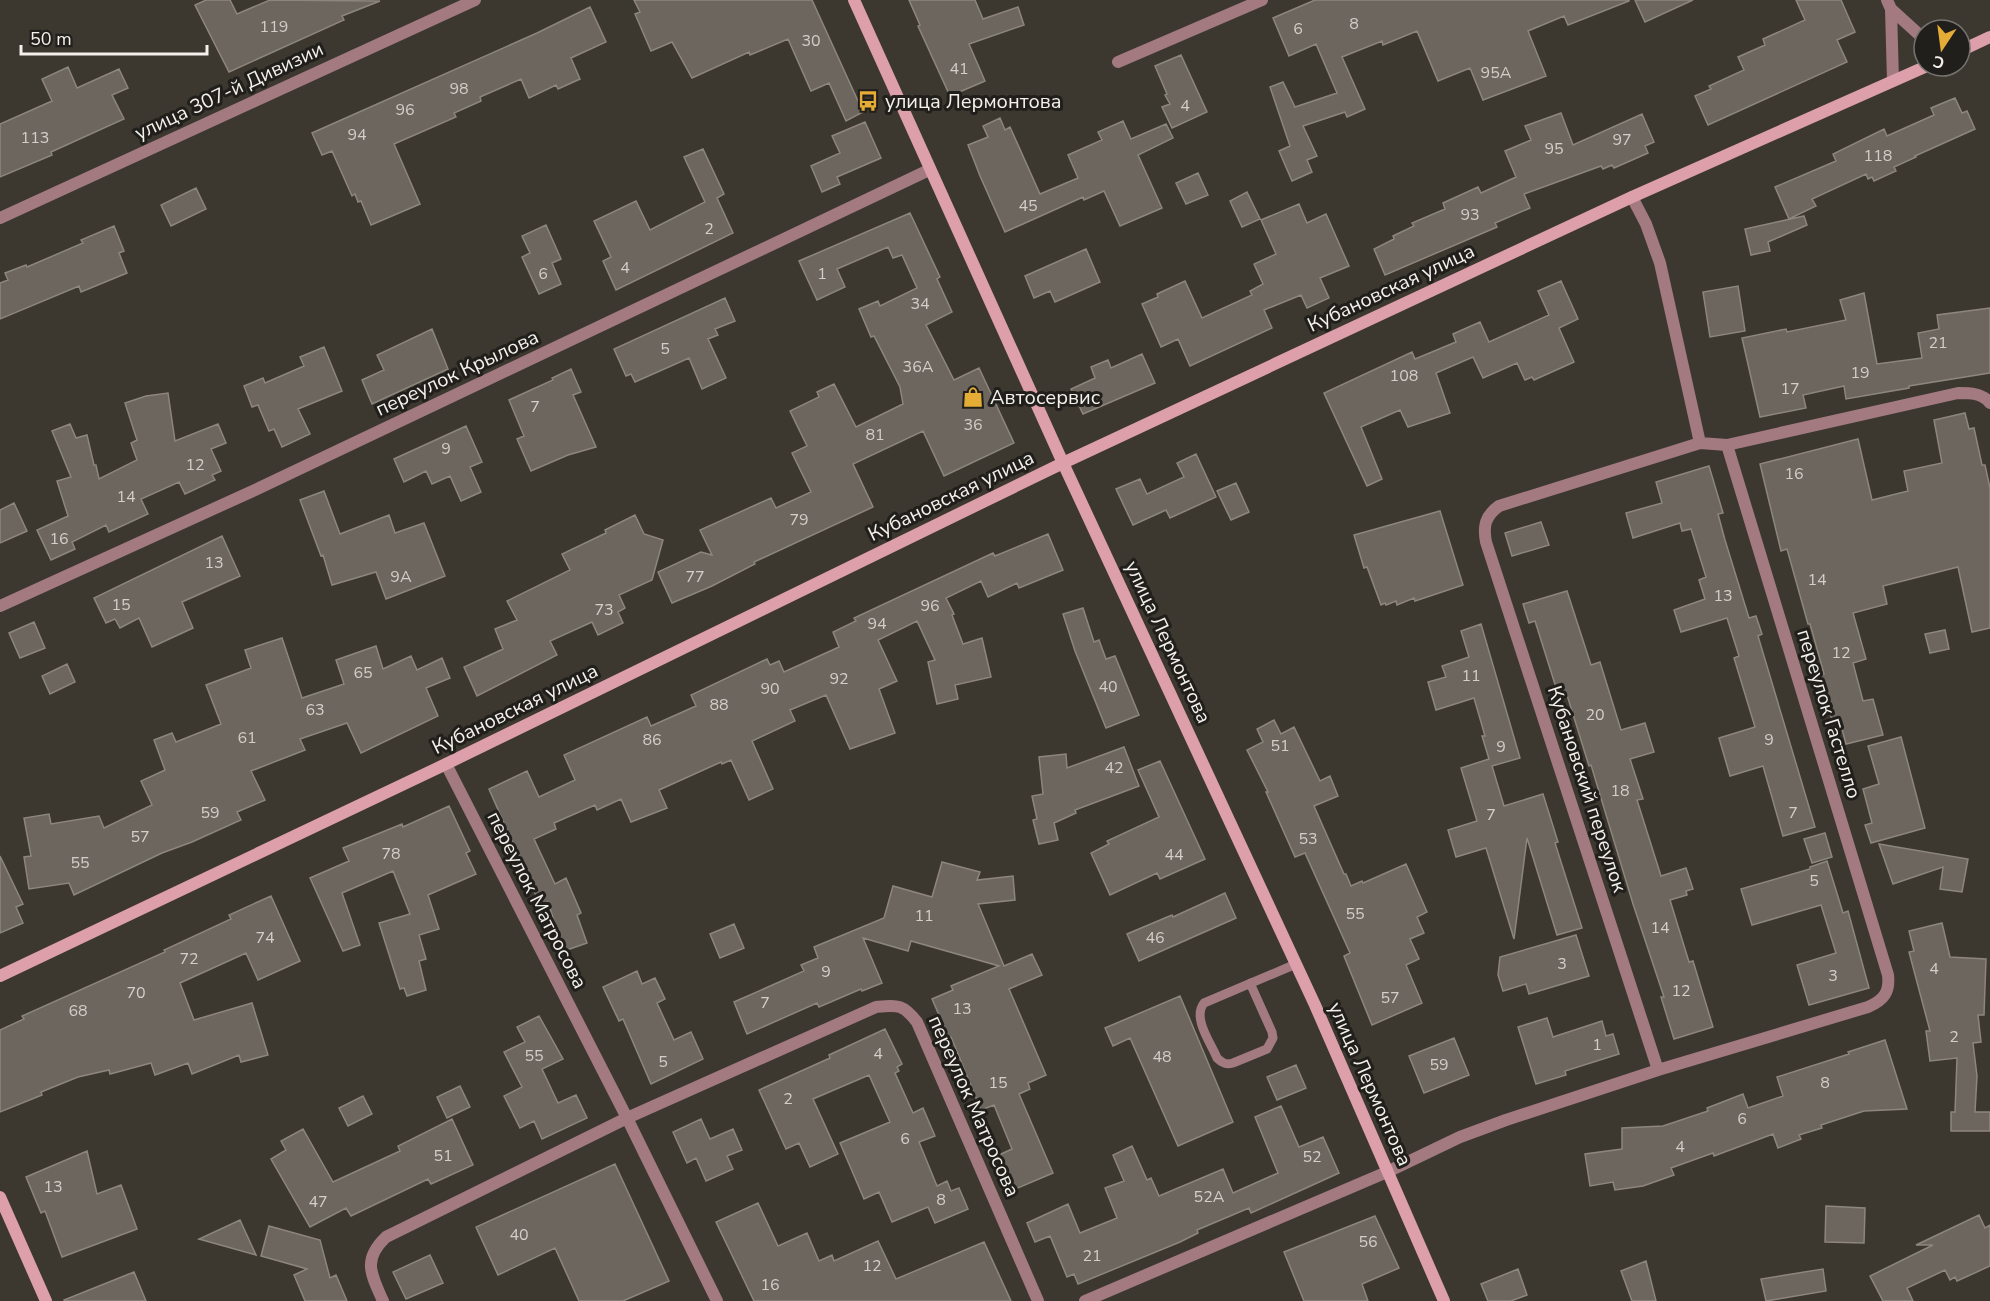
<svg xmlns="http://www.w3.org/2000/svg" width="1990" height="1301" font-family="'Nunito Sans',sans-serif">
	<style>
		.building { fill: #6d665e; stroke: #8d867d; stroke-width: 1.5 }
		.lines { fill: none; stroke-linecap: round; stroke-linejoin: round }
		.lane { stroke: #a27a80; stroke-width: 9 }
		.street { stroke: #a27a80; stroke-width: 12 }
		.secondary { stroke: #dd9fa9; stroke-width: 12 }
		.labels { text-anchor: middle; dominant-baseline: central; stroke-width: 6; stroke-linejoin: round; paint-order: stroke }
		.number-label { font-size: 16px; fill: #d2cec8 }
		.street-label { font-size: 20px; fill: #f4f1ec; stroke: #211f1b }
		.poi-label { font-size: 20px; fill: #f4f1ec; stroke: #211f1b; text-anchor: start }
	</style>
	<rect width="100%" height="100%" fill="#3c372f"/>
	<!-- building -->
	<path class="building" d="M206,0H230L237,14L270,0L380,1L342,16L344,20L229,72L195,5Z
		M634,0H812L863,112L846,121L829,83L811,91L788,39L750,55L749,52L692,78L672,42L651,51L635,14L640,12Z
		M909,0H975L983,19L1018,7L1024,25L969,44L985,81L950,96L918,26L920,25Z
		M1315,0H1629V1L1568,25L1564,16L1528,31L1546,76L1483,100L1470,68L1438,81L1417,31L1383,45L1382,41L1342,57L1365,109L1347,117L1345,112L1303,126L1317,156L1307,160L1312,172L1292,181L1279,151L1290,146L1270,87L1283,82L1295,107L1337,93L1316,44L1289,56L1273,18Z
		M1635,0H1693L1645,22Z
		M1796,0H1841L1855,32L1837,40L1847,62L1708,125L1695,96L1711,89L1709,86L1744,70L1738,57L1765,45L1763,39L1805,20Z
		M590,7L606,42L571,58L580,79L558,89L556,85L529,98L521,79L480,97L481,101L454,113L456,117L394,144L420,204L371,225L361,201L358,202L355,194L352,196L332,151L322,155L312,133L537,33Z
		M1181,55L1207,112L1172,128L1162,107L1170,104L1165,95L1167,94L1155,66Z
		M68,67L77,88L119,69L128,88L112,95L124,119L51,152L52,155L0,177V124L52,101L42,79Z
		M1955,98L1962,113L1967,111L1975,129L1915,156L1916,157L1894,167L1896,171L1874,181L1872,177L1868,179L1866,174L1812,199L1816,206L1789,219L1775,187L1836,161L1833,154L1884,129L1887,136L1934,115L1931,108Z
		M1561,113L1573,145L1642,114L1654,142L1645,146L1648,153L1614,168L1612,165L1603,169L1601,166L1524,194L1530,208L1495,223L1497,227L1385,275L1374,249L1394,239L1393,236L1414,226L1412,223L1445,209L1443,203L1478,187L1481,193L1516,177L1505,151L1531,140L1525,126Z
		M1000,118L1005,130L1010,127L1040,194L1078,178L1068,155L1102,140L1098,132L1123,121L1131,139L1166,124L1173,138L1138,155L1162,208L1120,226L1104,191L1084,200L1083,197L1005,232L980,176L968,145L988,137L983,126Z
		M865,122L881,158L837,177L840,184L822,192L811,166L840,153L832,136Z
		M703,149L724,194L717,198L733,233L616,290L603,261L611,257L594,221L636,201L650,230L705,202L684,157Z
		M1198,173L1208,195L1186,204L1176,183Z
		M196,188L206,209L171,226L161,205Z
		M1247,192L1260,219L1242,227L1230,201Z
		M1299,204L1307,223L1326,214L1349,266L1320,278L1329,298L1307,308L1301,295L1264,310L1272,328L1190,366L1178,339L1161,347L1142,304L1158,297L1157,294L1185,281L1202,318L1252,295L1250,291L1263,284L1254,264L1276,254L1261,220Z
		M910,213L940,277L937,279L952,312L926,325L954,380L979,368L1014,443L944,476L923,431L853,464L873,507L754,562L755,564L712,586L672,603L658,572L701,552L712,555L700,530L771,498L776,508L811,492L792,453L807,446L790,411L819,397L817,392L834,384L856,427L903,404L900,387L874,336L871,337L859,309L878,301L880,306L917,288L902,255L893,258L888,247L837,269L845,287L817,300L799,261Z
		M1804,216L1807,225L1768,242L1770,251L1751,255L1745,229Z
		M546,225L561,259L552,263L561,284L539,294L522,257L530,253L522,236Z
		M114,226L124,251L119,253L127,273L81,292L79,286L0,319V283L8,280L5,273L26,265L27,267L83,243L81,240Z
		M1086,249L1100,282L1055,302L1050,291L1034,298L1025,276Z
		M1561,281L1578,319L1559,328L1574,362L1534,380L1532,377L1525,380L1517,363L1483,378L1473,357L1436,373L1450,413L1408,427L1400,410L1361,427L1382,479L1367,486L1324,393L1412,352L1415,359L1456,342L1453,334L1480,322L1489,342L1549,315L1538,291Z
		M1738,286L1745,331L1710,337L1703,292Z
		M1864,293L1877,364L1922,358L1918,333L1939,329L1937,315L1990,308V373L1909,386V388L1846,399L1844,386L1803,395L1806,408L1760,417L1742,338L1786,329L1787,332L1846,320L1840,300Z
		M725,298L735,321L715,329L718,335L708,339L726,378L702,389L689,358L635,382L631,374L626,376L614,349Z
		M432,329L448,369L372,404L362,380L384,370L377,355Z
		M324,347L342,391L298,409L310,434L282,447L274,429L269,431L258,405L252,407L244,386L263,378L265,383L304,366L300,357Z
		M1142,354L1155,383L1083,414L1071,389L1095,378L1091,367L1108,360L1111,368Z
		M571,369L581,392L573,395L596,447L568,455L531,471L517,439L524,436L509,400L553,380L552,378Z
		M168,393L175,441L218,424L226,443L211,449L221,471L212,475L215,480L185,494L179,482L141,499L148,514L109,532L106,525L72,542L75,549L51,560L37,530L68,516L57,481L71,477L52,431L70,424L76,438L87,435L94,465H96L99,479L137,460L131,443L137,440L125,403L146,396Z
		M1965,413L1969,429L1974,428L1982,465H1985L1990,488V628L1972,632L1958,567L1883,586L1887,604L1853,613L1866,659L1853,663L1863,701L1873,699L1883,735L1846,744L1839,718L1832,720L1825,697L1819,676L1824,674L1810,624H1808L1787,549L1781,551L1760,464L1858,439L1872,500L1908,491L1904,471L1942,463L1934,420Z
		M466,426L482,462L470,467L481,492L461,501L450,476L432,484L426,471L404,482L394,459Z
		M1196,454L1216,497L1170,518L1166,510L1133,525L1116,489L1140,479L1147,494L1184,477L1177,463Z
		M1709,466L1723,513L1718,514L1725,540L1749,618L1756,616L1762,634L1758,636L1815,827L1783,836L1763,766L1730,776L1719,738L1755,727L1734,658L1739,656L1727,618L1681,632L1674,610L1705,599L1699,580L1706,577L1691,529L1682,531L1680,523L1633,538L1626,513L1662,503L1656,482Z
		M1236,483L1249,512L1231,520L1217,491Z
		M324,491L340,534L389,515L395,533L424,523L445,576L386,599L376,572L332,585L323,555L321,556L300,500Z
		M14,503L27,531L0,543V510Z
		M1440,511L1463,585L1415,601L1414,598L1397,605L1396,601L1386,605L1385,603L1381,605L1367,567L1364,568L1354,535Z
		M635,515L644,534L663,540L652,580L619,595L625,608L618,612L623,623L598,635L592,622L550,641L557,655L477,696L464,667L503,649L495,629L517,620L507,601L570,570L562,554L606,533L605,530Z
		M1541,522L1549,545L1512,556L1505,533Z
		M1048,534L1063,570L1019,588L1017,583L988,597L981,581L946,598L954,614L952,615L963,644L982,638L991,677L955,685L958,699L937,704L928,662L935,660L917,621L878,640L897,681L879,689L895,733L850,749L826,695L790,710L795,721L752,741L773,789L749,800L731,760L722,764L721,762L659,790L667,808L631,822L621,799L597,810L595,805L554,823L556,829L534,839L555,884L566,878L581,913L577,915L587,943L564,951L548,902L540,905L489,789L527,771L539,797L575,780L564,755L647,717L651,726L696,706L691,695L767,659L770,665L779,661L784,672L839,647L833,632L856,621L854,618L993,553L995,556Z
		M222,536L240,576L182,602L193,628L152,647L139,618L120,628L115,619L106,623L94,598Z
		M1567,591L1591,665L1600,662L1621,730L1645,723L1654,752L1630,759L1643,799L1637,800L1661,876L1686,868L1693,889L1686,891L1687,895L1670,900L1689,962L1693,961L1713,1027L1674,1039L1661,997H1664L1633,904L1591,765L1589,766L1567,695L1559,697L1535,621L1529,623L1523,604Z
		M1083,608L1094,642L1099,640L1106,659L1115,656L1139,715L1106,728L1075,651L1063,614Z
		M34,622L45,648L20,658L9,633Z
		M1481,624L1520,758L1492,766L1504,806L1543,794L1558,842L1555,843L1582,928L1557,935L1527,838L1514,939L1486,848L1456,857L1448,830L1477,821L1461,768L1489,759L1482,736H1485L1474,698L1436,710L1428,682L1446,677L1442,666L1469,657L1461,631Z
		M1945,630L1949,649L1930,653L1925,634Z
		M282,638L302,698L344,684L336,660L376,646L383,669L411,656L417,670L442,658L450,678L426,688L438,716L361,753L347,723L300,739L305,750L251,771L265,800L237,812L241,820L192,842L162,853L74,895L69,883L29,889L24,857L31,856L24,818L49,814L51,824L99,816L104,828L152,805L141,781L165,770L154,740L172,733L176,742L221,724L206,685L251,668L245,650Z
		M67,664L75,682L50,694L42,676Z
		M1274,720L1281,734L1294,727L1320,781L1330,776L1338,796L1314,806L1344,874H1346L1351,886L1362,881L1363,883L1406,864L1427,912L1417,917L1424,933L1410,939L1419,959L1406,965L1422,1003L1372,1025L1344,956L1350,953L1305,853L1295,857L1266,792H1268L1247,750L1263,742L1257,729Z
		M1901,737L1925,828L1871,843L1865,825L1872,823L1863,789L1879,784L1868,746Z
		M1124,747L1139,786L1075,810L1076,813L1054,823L1058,840L1039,844L1033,820L1037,819L1032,796L1043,794L1039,757L1066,754L1067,768Z
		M1160,761L1205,859L1160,879L1157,873L1110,895L1091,853L1109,844L1107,841L1159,817L1138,770Z
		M449,806L470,851L466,853L476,874L428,895L439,929L419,935L426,959L419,961L426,990L407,996L404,988L400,989L379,923L410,914L393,871L342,893L360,945L343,951L310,878L349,861L343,848L402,824L403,827Z
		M1825,833L1832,857L1812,863L1804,839Z
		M1879,844L1968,859L1962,892L1940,889L1943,867L1893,884Z
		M0,856L23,904L16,907L23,923L0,933Z
		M1827,861L1843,913L1848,911L1869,988L1809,1005L1797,965L1836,953L1821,905L1752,925L1741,889L1810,869V867Z
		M942,862L980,872L977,880L1013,876L1015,900L978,904L1004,966L1032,954L1042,975L1009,989L1046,1075L1028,1083L1030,1089L1019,1094L1053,1173L1013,1190L999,1155L1012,1149L994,1105L981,1110L951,1037L949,1038L932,999L953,990L951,986L999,966L911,941L908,951L863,938L882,983L862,991L861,989L819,1007L817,1003L747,1034L734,1002L804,971L801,965L818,958L814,947L884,918L893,886L932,897Z
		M1225,893L1236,918L1139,961L1127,934L1172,915L1173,917Z
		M271,896L300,961L258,980L246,953L180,983L194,1020L252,1003L268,1055L241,1062L239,1055L192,1074L188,1063L155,1075L151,1063L110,1074L109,1070L78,1077L41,1092L42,1095L0,1112V1030L24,1019L22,1016L165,952L164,950L231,919L229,915Z
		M1942,923L1950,957L1986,959L1984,1015H1978L1981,1042L1973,1043L1977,1076L1975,1112H1990V1131H1951V1112H1955L1957,1058L1930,1061L1926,1031H1930L1909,952L1914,951L1909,931Z
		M734,924L744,948L720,958L710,934Z
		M1576,935L1589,976L1529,994L1526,984L1503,991L1498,975L1500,957Z
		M637,971L642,984L655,978L665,999L657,1003L674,1040L691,1032L703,1059L651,1084L623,1019L619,1021L603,987Z
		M1180,996L1233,1122L1178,1146L1130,1038L1113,1046L1105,1028Z
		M539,1016L563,1059L542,1069L558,1103L576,1095L587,1118L542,1139L534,1121L520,1128L504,1096L522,1087L504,1052L525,1042L517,1027Z
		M1547,1018L1553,1037L1602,1021L1606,1036L1613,1034L1619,1054L1565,1071L1566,1075L1536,1084L1518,1027Z
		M885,1029L902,1064L897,1067L899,1071L895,1073L913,1113L923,1108L935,1136L919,1142L937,1186L947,1181L951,1191L959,1188L968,1209L935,1223L928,1207L892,1222L879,1192L864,1199L840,1143L890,1122L869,1075L813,1099L838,1154L810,1167L799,1143L786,1149L759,1090L830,1058L829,1055Z
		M1454,1038L1469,1075L1424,1093L1409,1056Z
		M1885,1040L1907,1109L1864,1111L1821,1125L1822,1128L1799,1135L1801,1139L1778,1148L1773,1134L1714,1156L1713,1153L1671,1168L1674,1175L1643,1186L1615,1190L1613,1182L1590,1186L1585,1154L1622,1149V1128L1663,1126L1708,1111L1707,1108L1743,1094L1748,1108L1783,1096L1777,1077L1849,1054L1848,1052Z
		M1296,1065L1306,1088L1277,1100L1267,1077Z
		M460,1086L470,1107L447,1118L437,1097Z
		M363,1096L372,1114L348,1126L339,1108Z
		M1281,1106L1299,1147L1323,1137L1339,1173L1251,1213L1249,1208L1197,1230L1198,1233L1180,1242L1078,1284L1074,1274L1067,1277L1050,1236L1035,1242L1027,1223L1068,1204L1080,1233L1117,1218L1105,1188L1124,1181L1113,1155L1132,1146L1147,1180L1151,1178L1159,1196L1223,1169L1233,1193L1278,1173L1255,1117Z
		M452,1119L473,1165L431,1184L428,1179L351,1216L346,1208L310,1227L271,1159L286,1150L281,1141L303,1129L333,1182L400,1151L398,1146Z
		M701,1119L710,1139L733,1129L742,1150L727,1156L733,1169L706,1181L696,1158L687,1163L673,1132Z
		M87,1151L97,1194L121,1185L137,1229L62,1257L45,1211L41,1213L26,1177Z
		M615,1164L669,1281L623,1301H579L555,1248L498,1275L476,1227Z
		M758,1203L778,1246L807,1233L819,1261L832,1255L834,1261L878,1241L896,1279L984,1242L1011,1301H754L716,1222Z
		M1826,1206L1865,1208L1864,1243L1825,1242Z
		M1979,1215L1985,1228L1990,1225V1266L1957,1281L1955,1277L1950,1280L1945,1270L1907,1288L1913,1301H1883L1870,1276L1933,1245H1916Z
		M1375,1216L1399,1268L1362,1284L1368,1301H1304L1284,1252Z
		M240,1220L256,1255L199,1239Z
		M269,1226L320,1240L330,1278L336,1275L347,1301H305L294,1275L307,1269L261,1256Z
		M430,1255L443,1283L406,1299L393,1272Z
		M1646,1261L1656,1301H1632L1621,1271Z
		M1518,1269L1527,1295L1511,1301H1488L1481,1284Z
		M1823,1269L1826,1291L1766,1301L1761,1279Z
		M134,1272L146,1301H65L64,1300Z"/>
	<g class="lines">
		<!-- lane -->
		<path class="lane" d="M1250,983L1272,1032L1273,1038L1267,1049L1233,1063C1226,1065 1222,1063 1217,1058C1211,1043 1192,1018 1204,1003L1296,964"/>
		<!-- street -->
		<path class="street" d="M1887,0L1891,9L1893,81
			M1891,9L1924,39
			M1118,62L1262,0
			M1632,197L1646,224L1660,263L1700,443
			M0,218L475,0
			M0,606L255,490L929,170
			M446,764L627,1118L717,1301
			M1658,1070L1486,542C1483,526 1485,516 1499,506L1700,443L1727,445L1958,393C1970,393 1982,393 1990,403
			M383,1301C371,1274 362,1260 386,1237L627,1118L876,1007C898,1005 903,1004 917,1022L1038,1301
			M1085,1301L1387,1172L1460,1137L1506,1120L1658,1070L1868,1007C1884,1000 1890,992 1888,975L1727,445"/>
		<!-- secondary -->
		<path class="secondary" d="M854,0L1063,463L1315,1005L1444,1301
			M1960,51L1990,37
			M0,976L446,764L1063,463L1632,197L1927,66
			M0,1197L46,1301"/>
	</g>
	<!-- icons -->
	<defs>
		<g id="bus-bare" transform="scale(1.62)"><path d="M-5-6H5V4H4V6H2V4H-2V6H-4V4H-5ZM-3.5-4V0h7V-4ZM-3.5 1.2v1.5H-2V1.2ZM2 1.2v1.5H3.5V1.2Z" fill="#e5ad35" stroke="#211f1b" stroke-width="2.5" paint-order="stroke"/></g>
		<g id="shop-bare" transform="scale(1.62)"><path d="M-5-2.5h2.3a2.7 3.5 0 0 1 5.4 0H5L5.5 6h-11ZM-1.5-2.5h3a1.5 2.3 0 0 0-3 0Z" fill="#e5ad35" stroke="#211f1b" stroke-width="2.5" paint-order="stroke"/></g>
	</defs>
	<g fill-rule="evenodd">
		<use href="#bus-bare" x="868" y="101"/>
		<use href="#shop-bare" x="973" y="397"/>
	</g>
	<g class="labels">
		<!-- number labels -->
		<g class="number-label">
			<text x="1354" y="24">8</text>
			<text x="274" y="27">119</text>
			<text x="1298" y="29">6</text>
			<text x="811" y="41">30</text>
			<text x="959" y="69">41</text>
			<text x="1496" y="73">95А</text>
			<text x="459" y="89">98</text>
			<text x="1185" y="106">4</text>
			<text x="405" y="110">96</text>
			<text x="357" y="135">94</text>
			<text x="35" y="138">113</text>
			<text x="1622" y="140">97</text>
			<text x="1554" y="149">95</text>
			<text x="1878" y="156">118</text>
			<text x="1028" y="206">45</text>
			<text x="1470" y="215">93</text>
			<text x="709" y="229">2</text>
			<text x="625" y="268">4</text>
			<text x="543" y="274">6</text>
			<text x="822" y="274">1</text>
			<text x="920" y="304">34</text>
			<text x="1938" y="343">21</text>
			<text x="665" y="349">5</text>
			<text x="918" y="367">36А</text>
			<text x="1860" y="373">19</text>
			<text x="1404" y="376">108</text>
			<text x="1790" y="389">17</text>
			<text x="535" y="407">7</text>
			<text x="973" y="425">36</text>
			<text x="875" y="435">81</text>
			<text x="446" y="449">9</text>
			<text x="195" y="465">12</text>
			<text x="1794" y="474">16</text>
			<text x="126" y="497">14</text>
			<text x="799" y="520">79</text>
			<text x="59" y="539">16</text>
			<text x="214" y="563">13</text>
			<text x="401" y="577">9А</text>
			<text x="695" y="577">77</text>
			<text x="1817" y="580">14</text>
			<text x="1723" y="596">13</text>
			<text x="121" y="605">15</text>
			<text x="930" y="606">96</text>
			<text x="604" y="610">73</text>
			<text x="877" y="624">94</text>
			<text x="1841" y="653">12</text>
			<text x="363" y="673">65</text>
			<text x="1471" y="676">11</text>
			<text x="839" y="679">92</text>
			<text x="1108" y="687">40</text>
			<text x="770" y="689">90</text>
			<text x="719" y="705">88</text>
			<text x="315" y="710">63</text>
			<text x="1595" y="715">20</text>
			<text x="247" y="738">61</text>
			<text x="652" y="740">86</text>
			<text x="1769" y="740">9</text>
			<text x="1280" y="746">51</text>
			<text x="1501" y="747">9</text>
			<text x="1114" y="768">42</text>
			<text x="1620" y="791">18</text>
			<text x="210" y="813">59</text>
			<text x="1793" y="813">7</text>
			<text x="1491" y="815">7</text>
			<text x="140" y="837">57</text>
			<text x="1308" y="839">53</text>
			<text x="391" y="854">78</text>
			<text x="1174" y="855">44</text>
			<text x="80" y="863">55</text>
			<text x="1814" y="881">5</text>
			<text x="1355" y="914">55</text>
			<text x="924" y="916">11</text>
			<text x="1660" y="928">14</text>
			<text x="265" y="938">74</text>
			<text x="1155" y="938">46</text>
			<text x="189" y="959">72</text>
			<text x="1562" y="964">3</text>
			<text x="1934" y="969">4</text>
			<text x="826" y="972">9</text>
			<text x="1833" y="976">3</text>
			<text x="1681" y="991">12</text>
			<text x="136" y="993">70</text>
			<text x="1390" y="998">57</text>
			<text x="765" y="1003">7</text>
			<text x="962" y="1009">13</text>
			<text x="78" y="1011">68</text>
			<text x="1954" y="1037">2</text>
			<text x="1597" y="1045">1</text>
			<text x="878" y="1054">4</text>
			<text x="534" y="1056">55</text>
			<text x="1162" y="1057">48</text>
			<text x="663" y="1062">5</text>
			<text x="1439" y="1065">59</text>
			<text x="998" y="1083">15</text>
			<text x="1825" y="1083">8</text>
			<text x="788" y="1099">2</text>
			<text x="1742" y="1119">6</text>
			<text x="905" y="1139">6</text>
			<text x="1680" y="1147">4</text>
			<text x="443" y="1156">51</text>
			<text x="1312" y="1157">52</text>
			<text x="53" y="1187">13</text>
			<text x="1209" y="1197">52А</text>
			<text x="941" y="1200">8</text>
			<text x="318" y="1202">47</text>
			<text x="519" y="1235">40</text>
			<text x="1368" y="1242">56</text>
			<text x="1092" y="1256">21</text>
			<text x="872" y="1266">12</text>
			<text x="770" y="1285">16</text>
		</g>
		<!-- street labels -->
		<g class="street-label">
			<text transform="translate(229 91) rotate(-25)">улица 307-й Дивизии</text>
			<text transform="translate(1391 288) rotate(-25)">Кубановская улица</text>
			<text transform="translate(457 373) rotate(-25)">переулок Крылова</text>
			<text transform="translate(951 496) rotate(-26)">Кубановская улица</text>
			<text transform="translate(1168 642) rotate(65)">улица Лермонтова</text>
			<text transform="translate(515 709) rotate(-26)">Кубановская улица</text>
			<text transform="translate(1829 714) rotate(73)">переулок Гастелло</text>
			<text transform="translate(1587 789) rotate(72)">Кубановский переулок</text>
			<text transform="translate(537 900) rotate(63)">переулок Матросова</text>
			<text transform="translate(1370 1084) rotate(66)">улица Лермонтова</text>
			<text transform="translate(974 1106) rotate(66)">переулок Матросова</text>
		</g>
		<!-- poi labels -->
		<g class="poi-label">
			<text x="885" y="101">улица Лермонтова</text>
			<text x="990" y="397">Автосервис</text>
		</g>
	</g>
	<!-- north arrow -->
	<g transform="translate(1942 48) rotate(193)"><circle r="28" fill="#211f1b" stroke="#75736f" stroke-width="1.5"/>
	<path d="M0-4.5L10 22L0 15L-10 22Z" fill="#e5ad35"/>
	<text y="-9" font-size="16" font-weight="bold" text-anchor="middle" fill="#f4f1ec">С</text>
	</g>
	<!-- scale -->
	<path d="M21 45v9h186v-9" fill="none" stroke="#f4f1ec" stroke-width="3"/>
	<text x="30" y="45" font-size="18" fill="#f4f1ec" stroke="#211f1b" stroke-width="4.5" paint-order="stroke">50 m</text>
</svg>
